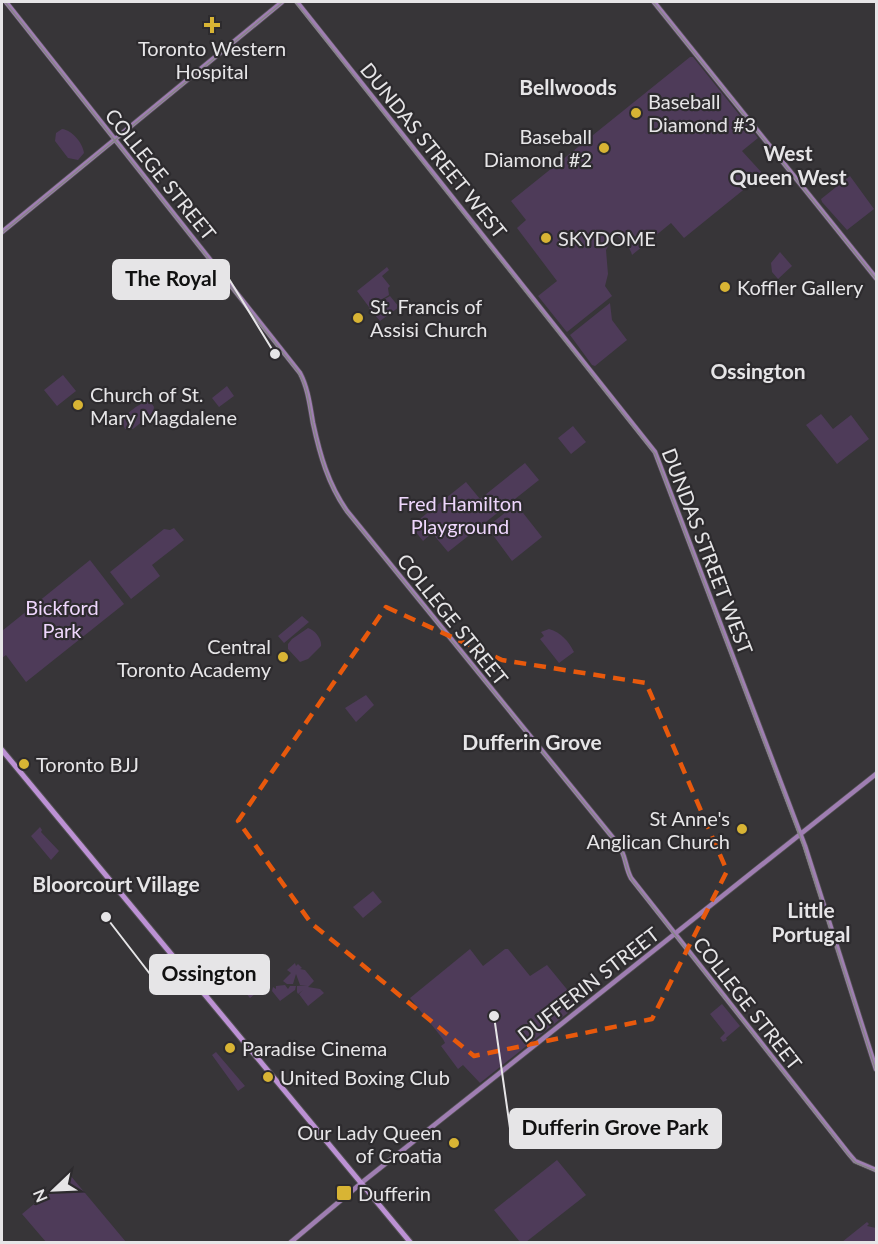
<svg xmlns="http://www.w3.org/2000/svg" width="878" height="1244" font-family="Lato,sans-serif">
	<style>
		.green { fill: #4e3b59 }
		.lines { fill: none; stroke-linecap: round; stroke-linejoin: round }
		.secondary-casing { stroke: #535154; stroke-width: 6 }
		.primary-casing { stroke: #535154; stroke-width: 7 }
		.secondary { stroke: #9f7eb2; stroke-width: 4.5 }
		.primary { stroke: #bc91d4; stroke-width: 5 }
		.tram { stroke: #868587; stroke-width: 1.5 }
		.marked { fill: none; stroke: #e8590c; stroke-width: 4.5; stroke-dasharray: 12 8; stroke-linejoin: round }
		.poi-dot { fill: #d8b434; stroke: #2d2b2e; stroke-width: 2 }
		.labels { text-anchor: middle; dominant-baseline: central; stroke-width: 4.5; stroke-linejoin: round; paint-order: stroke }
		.poi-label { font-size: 20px; fill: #e6e5e7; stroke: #2d2b2e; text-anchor: start }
		.street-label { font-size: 20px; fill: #e6e5e7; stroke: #2d2b2e }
		.park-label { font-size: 20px; fill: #eed6fc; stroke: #2d2b2e }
		.neighbourhood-label { font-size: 21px; font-weight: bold; fill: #e6e5e7; stroke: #2d2b2e }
		.leader { fill: none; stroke: #e6e5e7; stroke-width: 2 }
		.callout-dot { fill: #e6e5e7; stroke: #2d2b2e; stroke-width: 2 }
		.callout { fill: #e6e5e7; stroke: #e6e5e7; stroke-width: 2 }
		.callout-label { font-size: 21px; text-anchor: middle; font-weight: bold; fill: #111 }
	</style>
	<rect width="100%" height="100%" fill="#373538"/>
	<!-- green -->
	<path class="green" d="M690,57H693L758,138L742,151L763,174L684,238L671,223L632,255C631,247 621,242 616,234L606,250L608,274L605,286L612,296L567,332L566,331L538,296L557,281L517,228L526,220L511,201Z
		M62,129C72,130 83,143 84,153L78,160L68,158L55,141L56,133Z
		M850,176L874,209L847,230L822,202L821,199Z
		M780,252L792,266L778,279L772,272L771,263Z
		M387,267L389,270L382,276L390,286L388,288L389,295L369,307L357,291Z
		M390,296L399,307L380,321L369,308Z
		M610,303L612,320L627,340L595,366L592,365L570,335Z
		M63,375L76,391L57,406L44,390Z
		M227,386L234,396L219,407L212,398Z
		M150,401L154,407L153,413L133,429H125L122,422C125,414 140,402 150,401Z
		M821,414L833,429L851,415L869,439L837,464L806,425Z
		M573,426L586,442L571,454L558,438Z
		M525,463L539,480L448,552L432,533L423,541L411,526L466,482L480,499Z
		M516,504L542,537L512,561L487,527Z
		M174,528L184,540L152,565L160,576L131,599L110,572L164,529L170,530Z
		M90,560L124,604L26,682L6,655L2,658V631Z
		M302,616L309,622L284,643L278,636Z
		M308,628C315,630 322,639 321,646L308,659L300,662L288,649V644L292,639Z
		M549,629C561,632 569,642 574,652L559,663L540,639L544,636L541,632Z
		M366,695L374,705L356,722L345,708Z
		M40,827L42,830L41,832L59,851L51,860L31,836Z
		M373,891L382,902L363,918L353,907Z
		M470,949L483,966L505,949H508L530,976L547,965L579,1004L480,1083L463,1065L458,1069L441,1046L445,1043L443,1039L410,998Z
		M295,963L296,966L298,964L302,968L300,969L305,970L314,981L308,987L320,989L324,993L308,1006L299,994L303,990L298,994L297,992V986L307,985H300L296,974L293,984H287L283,981L291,973L287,970Z
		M254,970L263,980L258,985H262L260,984L264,982L267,987L263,992L260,990L250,998L244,991L242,992L240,990L246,984L234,985Z
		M285,985L288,989L290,986H296L295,990L280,1001L272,991L273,987L276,989V986Z
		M722,1004L740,1026L726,1038L727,1040L723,1042L720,1038L725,1033L710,1014Z
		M216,1052L245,1086L238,1091L212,1055Z
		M557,1160L586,1195L526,1242H520L494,1210Z
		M69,1175H70L126,1242H46L22,1214Z
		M867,1222L869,1224L867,1226L876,1228V1242H842Z"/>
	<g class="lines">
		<!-- secondary casing -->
		<g class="secondary-casing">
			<path id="secondary" d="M6,2L300,373C308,388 310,406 313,423C320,455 328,484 347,511L618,844C626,855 625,867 631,878L849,1154L855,1161L876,1170
				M297,2L655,452L805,846L876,1069
				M654,2L876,278
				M2,232L282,2
				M291,1242L365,1180L876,774"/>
		</g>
		<!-- primary casing -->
		<g class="primary-casing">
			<path id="primary" d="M2,750L410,1242"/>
		</g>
		<!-- secondary -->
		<use href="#secondary" class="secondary"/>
		<!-- primary -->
		<use href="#primary" class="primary"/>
		<!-- tram -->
		<path class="tram" d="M5,2L298,372C308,387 309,407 313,425C320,457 328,484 346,511L618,845C626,856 625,871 633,882L850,1157L856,1163L876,1171
			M295,2L655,454L803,845L876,1071
			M653,2L876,279
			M2,233L283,2"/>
	</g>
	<!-- marked area -->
	<path class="marked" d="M386,607L502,660L646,683L727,871L652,1019L474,1056L311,923L238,821Z"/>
	<!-- markers -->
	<g class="poi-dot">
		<path d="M209 16h6v6h6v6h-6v6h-6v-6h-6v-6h6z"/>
		<circle cx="636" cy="113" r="6"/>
		<circle cx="604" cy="148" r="6"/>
		<circle cx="546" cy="238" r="6"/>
		<circle cx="725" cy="287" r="6"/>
		<circle cx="358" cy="318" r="6"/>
		<circle cx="78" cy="405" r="6"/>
		<circle cx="283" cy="657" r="6"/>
		<circle cx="24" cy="764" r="6"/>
		<circle cx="742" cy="829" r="6"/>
		<circle cx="230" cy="1048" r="6"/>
		<circle cx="268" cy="1077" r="6"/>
		<circle cx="454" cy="1143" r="6"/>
		<rect x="336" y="1185" width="16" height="16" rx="3"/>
	</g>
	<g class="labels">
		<!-- poi labels -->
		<g class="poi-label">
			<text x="212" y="48" text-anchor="middle">Toronto Western<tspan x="212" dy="23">Hospital</tspan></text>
			<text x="648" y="101">Baseball<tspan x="648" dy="23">Diamond #3</tspan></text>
			<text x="592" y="136" text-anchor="end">Baseball<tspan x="592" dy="23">Diamond #2</tspan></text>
			<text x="558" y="238">SKYDOME</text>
			<text x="737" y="287">Koffler Gallery</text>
			<text x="370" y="306">St. Francis of<tspan x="370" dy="23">Assisi Church</tspan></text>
			<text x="90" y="394">Church of St.<tspan x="90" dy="23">Mary Magdalene</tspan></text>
			<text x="271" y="646" text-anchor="end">Central<tspan x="271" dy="23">Toronto Academy</tspan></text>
			<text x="36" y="764">Toronto BJJ</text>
			<text x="730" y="818" text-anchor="end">St Anne's<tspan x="730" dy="23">Anglican Church</tspan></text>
			<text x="242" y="1048">Paradise Cinema</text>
			<text x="280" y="1077">United Boxing Club</text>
			<text x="442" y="1132" text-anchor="end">Our Lady Queen<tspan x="442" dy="23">of Croatia</tspan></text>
			<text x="358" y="1193">Dufferin</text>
		</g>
		<!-- street labels -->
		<g class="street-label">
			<text transform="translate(434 150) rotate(51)">DUNDAS STREET WEST</text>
			<text transform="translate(161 174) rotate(51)">COLLEGE STREET</text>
			<text transform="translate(708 551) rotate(69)">DUNDAS STREET WEST</text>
			<text transform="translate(453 619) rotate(51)">COLLEGE STREET</text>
			<text transform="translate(588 984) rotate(-38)">DUFFERIN STREET</text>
			<text transform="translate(748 1003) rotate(52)">COLLEGE STREET</text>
		</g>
		<!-- park labels -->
		<g class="park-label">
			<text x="460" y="503">Fred Hamilton<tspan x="460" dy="23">Playground</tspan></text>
			<text x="62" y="607">Bickford<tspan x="62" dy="23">Park</tspan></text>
		</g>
		<!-- neighbourhood labels -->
		<g class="neighbourhood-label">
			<text x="568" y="86">Bellwoods</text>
			<text x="788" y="152">West<tspan x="788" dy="24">Queen West</tspan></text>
			<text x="758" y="370">Ossington</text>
			<text x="532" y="741">Dufferin Grove</text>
			<text x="116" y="883">Bloorcourt Village</text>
			<text x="811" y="909">Little<tspan x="811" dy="24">Portugal</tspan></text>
		</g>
	</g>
	<!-- callouts -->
	<path class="leader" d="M275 354L229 279M106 917L150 974M494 1016L510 1128"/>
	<g class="callout-dot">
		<circle cx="275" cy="354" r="6"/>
		<circle cx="106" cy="917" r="6"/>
		<circle cx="494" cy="1016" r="6"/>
	</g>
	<g class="callout">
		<rect x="113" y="260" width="116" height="39" rx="6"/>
		<rect x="150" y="955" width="119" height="39" rx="6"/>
		<rect x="510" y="1109" width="211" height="39" rx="6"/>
	</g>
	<g class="callout-label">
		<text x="171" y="286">The Royal</text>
		<text x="209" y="981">Ossington</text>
		<text x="615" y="1135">Dufferin Grove Park</text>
	</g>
	<!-- border -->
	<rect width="878" height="1244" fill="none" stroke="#e6e5e7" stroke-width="6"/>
	<!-- north arrow -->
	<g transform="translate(54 1190) rotate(247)" stroke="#2d2b2e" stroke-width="4.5" paint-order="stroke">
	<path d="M0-4.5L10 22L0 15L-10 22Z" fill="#e6e5e7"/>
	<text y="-9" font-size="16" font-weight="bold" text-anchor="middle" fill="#e6e5e7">N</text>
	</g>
</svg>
